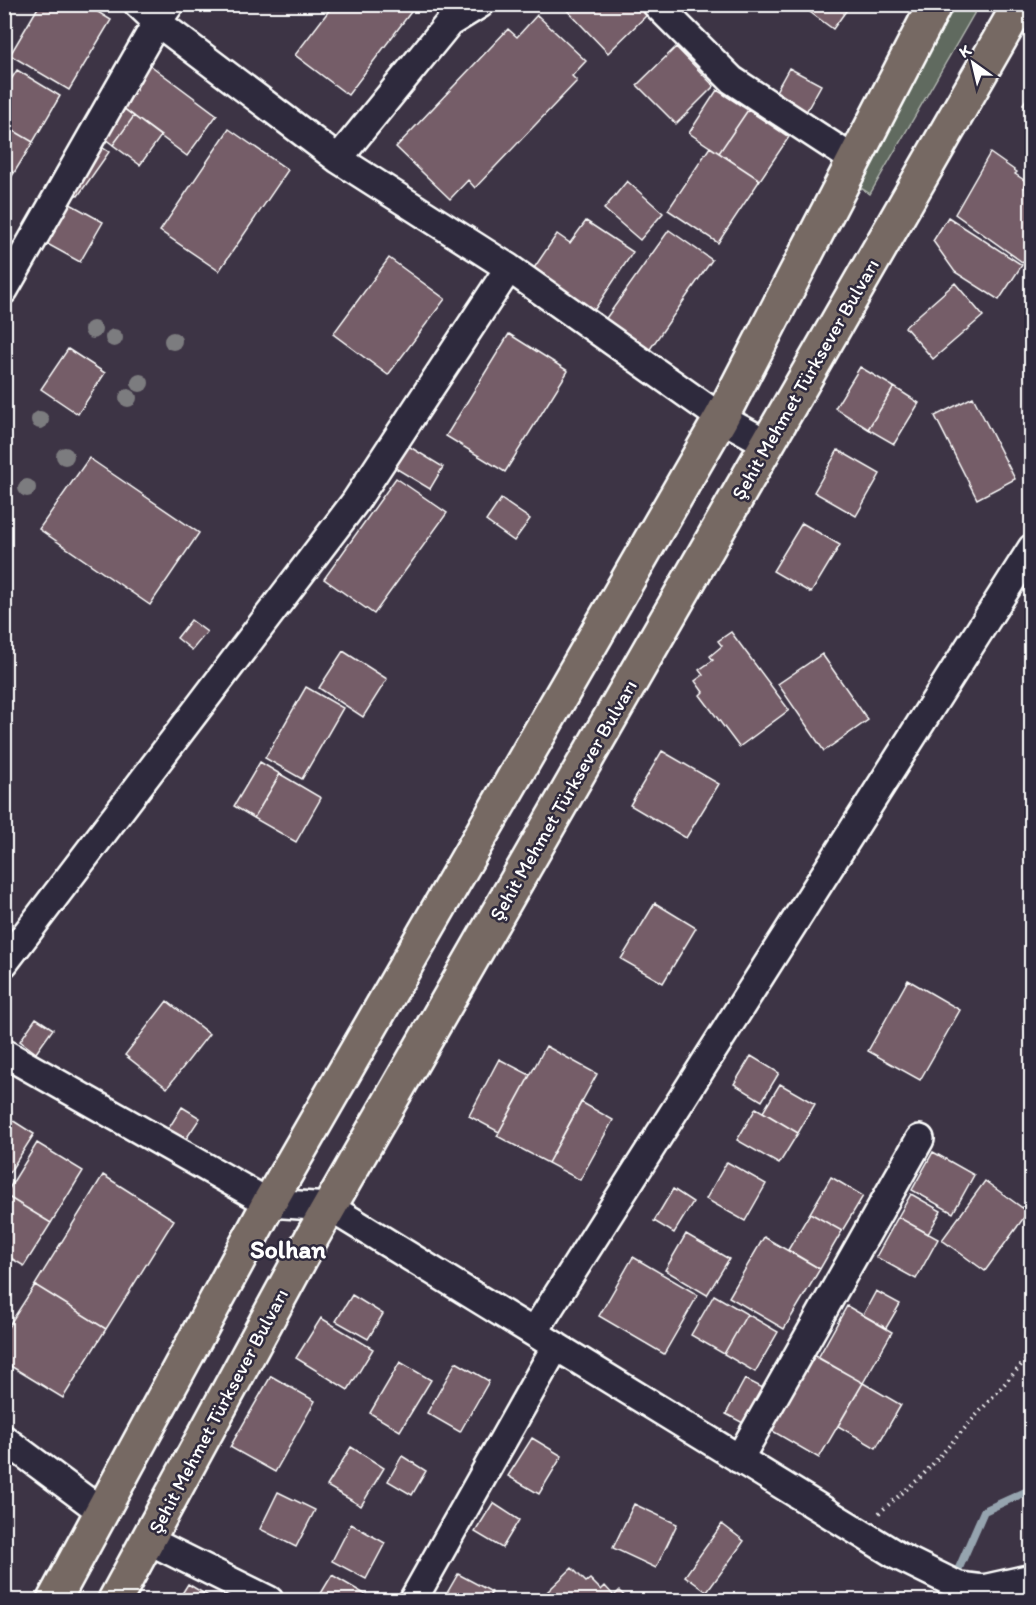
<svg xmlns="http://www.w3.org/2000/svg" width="1036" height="1605" font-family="Itim,sans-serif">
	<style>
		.green { fill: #606b5f; stroke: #b0b5af; stroke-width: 1.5 }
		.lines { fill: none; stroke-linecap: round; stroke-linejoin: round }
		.stream { stroke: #96a4af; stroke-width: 8 }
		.building { fill: #755d67; stroke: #fff; stroke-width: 1.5 }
		.minor-casing { stroke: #fff; stroke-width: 32 }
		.highway-casing { stroke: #fff; stroke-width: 38 }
		.path { stroke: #fff; stroke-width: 4; stroke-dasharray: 1.5 4.5; stroke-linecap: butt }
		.minor { stroke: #2f2a3d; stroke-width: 27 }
		.highway { stroke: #766964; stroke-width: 33 }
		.tree { fill: #7c7b7f }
		.labels { text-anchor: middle; stroke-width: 5; stroke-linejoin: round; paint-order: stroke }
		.street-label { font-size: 20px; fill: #fff; stroke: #2f2a3d }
		.district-label { font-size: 26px; font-weight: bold; fill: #fff; stroke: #2f2a3d }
	</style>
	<rect width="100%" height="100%" fill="#3d3445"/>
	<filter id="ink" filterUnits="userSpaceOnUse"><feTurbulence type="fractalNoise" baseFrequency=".0167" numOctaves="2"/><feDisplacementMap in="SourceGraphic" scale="12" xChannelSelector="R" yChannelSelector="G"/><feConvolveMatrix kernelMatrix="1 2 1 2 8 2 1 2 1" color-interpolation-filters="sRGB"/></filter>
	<g filter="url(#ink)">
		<!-- green -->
		<path class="green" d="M954,5h25l-109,189 -14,-9z"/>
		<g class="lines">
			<!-- stream -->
			<path class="stream" d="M945,1600l39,-89 48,-22"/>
		</g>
		<!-- building -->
		<path class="building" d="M40,4h45l26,16 -42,70 -59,-35z
			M334,4h83l-69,91 -53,-40z
			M561,4h80l8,9 -41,40z
			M799,4h52l-18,25z
			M537,15l49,46 -14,15 5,5 -102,107 -7,-8 -18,19 -54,-52 112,-118 9,8z
			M676,47l38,39 -38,38 -39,-39z
			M138,56l79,59 -30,41 -80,-60z
			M789,68l32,17 -15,27 -32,-17z
			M17,70l43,26 -27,46 -29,-17v-34z
			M717,90l31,20 -29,43 -30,-20z
			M1032,91v24l-9,-11z
			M107,96l27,20 -21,29 -27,-21z
			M748,110l41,27 -29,43 -41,-27z
			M134,116l27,20 -21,29 -27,-20z
			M4,125l29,17 -19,31 -10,-6z
			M229,129l59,41 -69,101 -59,-40z
			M82,134l27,18 -31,44 -26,-18z
			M710,147l50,33 -42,63 -50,-33z
			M990,153l27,19 -2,2 12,8 -3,5 8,5v77l-77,-55z
			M4,167l10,6 -10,15z
			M627,181l36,32 -23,27 -36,-31z
			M63,200l40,22 -23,40 -40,-22z
			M948,217l74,48 -23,35 -44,-28 -22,-31z
			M586,221l47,31 -42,63 -61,-41 27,-40 13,9z
			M669,230l43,30 -64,92 -44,-31z
			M389,258l56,41 -57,76 -55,-41z
			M955,283l28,33 -50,43 -28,-32z
			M509,334l59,37 -63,101 -59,-36z
			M68,349l37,24 -27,41 -37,-25z
			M860,367l34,20 -26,42 -33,-21z
			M894,387l25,16 -25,41 -26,-15z
			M973,397l42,82 -38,20 -42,-83z
			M405,444l38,23 -13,22 -38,-23z
			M838,450l42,24 -24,42 -42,-24z
			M89,458l110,75 -49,72 -111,-76z
			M396,478l51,35 -73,101 -50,-35z
			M501,499l29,20 -16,22 -28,-20z
			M802,523l38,22 -29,48 -38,-22z
			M191,620l16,12 -15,18 -15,-12z
			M731,632l58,78 -50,37 -39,-52 3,-3 -8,-11 8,-6 -4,-5 14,-10 -3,-4 12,-10 -4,-5z
			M343,651l44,28 -24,38 -44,-29z
			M822,654l46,66 -44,31 -46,-67z
			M306,687l37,21 -41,71 -37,-21z
			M662,751l57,33 -33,54 -56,-33z
			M260,762l20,12 -26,44 -20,-12z
			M280,774l41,24 -25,44 -42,-24z
			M655,903l41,25 -33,55 -42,-24z
			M908,980l52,30 -40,70 -52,-29z
			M167,1001l42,33 -42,54 -42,-33z
			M36,1018l17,11 -17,24 -16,-12z
			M546,1046l51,28 -49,89 -51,-27z
			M751,1056l28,17 -17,28 -28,-17z
			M499,1059l31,16 -31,57 -30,-16z
			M780,1084l35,20 -17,29 -35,-21z
			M581,1102l32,18 -33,60 -32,-17z
			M182,1107l18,11 -16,24 -17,-11z
			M756,1108l42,25 -19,31 -42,-24z
			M4,1115l30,19 -30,47z
			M37,1143l46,28 -32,52 -46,-28z
			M933,1152l41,23 -21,38 -41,-23z
			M727,1162l39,22 -21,37 -39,-22z
			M103,1175l71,45 -68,109 -71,-44z
			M831,1177l32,19 -21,35 -32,-18z
			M985,1181l43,31 -43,59 -43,-31z
			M673,1189l20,13 -19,31 -20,-12z
			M911,1194l30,17 -13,23 -30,-17z
			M5,1195l46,28 -27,43 -20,-12z
			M810,1213l32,18 -22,38 -32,-19z
			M898,1217l40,22 -22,40 -40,-22z
			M686,1234l43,25 -22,36 -42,-25z
			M764,1237l56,32 -36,60 -55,-32z
			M633,1257l65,38 -34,59 -65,-38z
			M35,1285l71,44 -43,69 -59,-36v-29z
			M876,1291l24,13 -14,24 -23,-13z
			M352,1295l31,19 -15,25 -32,-18z
			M714,1295l33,19 -23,40 -33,-19z
			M847,1306l45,26 -29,51 -45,-25z
			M747,1314l31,18 -23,40 -31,-18z
			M321,1318l52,31 -25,41 -52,-32z
			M812,1354l51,29 -44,75 -50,-29z
			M400,1362l31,18 -31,51 -30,-18z
			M456,1362l33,19 -29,51 -33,-19z
			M271,1376l44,25 -40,71 -45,-25z
			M745,1379l18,9 -20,35 -17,-9z
			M863,1383l38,22 -25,43 -38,-22z
			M532,1438l30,18 -23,38 -31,-18z
			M351,1447l33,21 -23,38 -34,-20z
			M402,1456l24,15 -14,24 -24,-14z
			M278,1492l37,18 -19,37 -36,-18z
			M493,1503l26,17 -17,28 -27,-16z
			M634,1504l43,20 -21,44 -43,-20z
			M351,1524l34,19 -19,36 -34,-18z
			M722,1524l22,17 -37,51 -22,-16z
			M572,1568l14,14 4,-3 11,11 4,-4 9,10 5,-5 10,9h-80l3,-3 -5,-5z
			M458,1574l34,18 -5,8h-44z
			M332,1575l36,21 -3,4h-48z
			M188,1584l27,16h-37z"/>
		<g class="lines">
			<defs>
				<path id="minor" d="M138,4l19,18 181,137 171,109 212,150 47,26
					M656,4l76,76 122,80
					M338,159l111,-136 31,-19
					M4,290l153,-268 13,-18
					M4,963l351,-461 154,-234
					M4,1053l265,150 60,4 569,349 61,30 24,3 49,-11
					M534,1332l498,-784
					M4,1439l98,73
					M739,1459l181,-320
					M148,1540l121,60
					M413,1600l143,-254"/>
				<path id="highway" d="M54,1600l215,-397 452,-785 214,-414
					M115,1600l196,-361 709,-1235"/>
			</defs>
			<!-- minor casing -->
			<use href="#minor" class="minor-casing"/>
			<!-- highway casing -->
			<use href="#highway" class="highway-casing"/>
			<!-- path -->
			<path class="path" d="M879,1513l43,-37 110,-123"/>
			<!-- minor -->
			<use href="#minor" class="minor"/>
			<!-- highway -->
			<use href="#highway" class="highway"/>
		</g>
		<!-- trees -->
		<g class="tree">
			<circle cx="93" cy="330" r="9"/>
			<circle cx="114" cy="338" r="9"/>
			<circle cx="173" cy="341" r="9"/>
			<circle cx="140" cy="383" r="9"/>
			<circle cx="128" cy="398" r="9"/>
			<circle cx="40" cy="420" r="9"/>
			<circle cx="65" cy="456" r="9"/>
			<circle cx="27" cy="488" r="9"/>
		</g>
	</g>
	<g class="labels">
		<!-- street labels -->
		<g class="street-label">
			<text transform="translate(805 379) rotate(-60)" y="7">Şehit Mehmet Türksever Bulvarı</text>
			<text transform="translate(563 800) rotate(-60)" y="7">Şehit Mehmet Türksever Bulvarı</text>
			<text transform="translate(218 1411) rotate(-62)" y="7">Şehit Mehmet Türksever Bulvarı</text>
		</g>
		<!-- district labels -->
		<g class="district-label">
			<text x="288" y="1258">Solhan</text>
		</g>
	</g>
	<!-- margin -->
	<rect width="1036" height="1605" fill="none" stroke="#2f2a3d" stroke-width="24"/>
	<rect x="12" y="12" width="1012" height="1581" fill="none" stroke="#fff" stroke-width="2" filter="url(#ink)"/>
	<!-- north arrow -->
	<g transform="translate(973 63) rotate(326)" stroke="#2f2a3d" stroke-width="4.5" paint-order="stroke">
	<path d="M0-4.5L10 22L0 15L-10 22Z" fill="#ffffff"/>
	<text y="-9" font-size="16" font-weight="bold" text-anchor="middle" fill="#ffffff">K</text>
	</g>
</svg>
